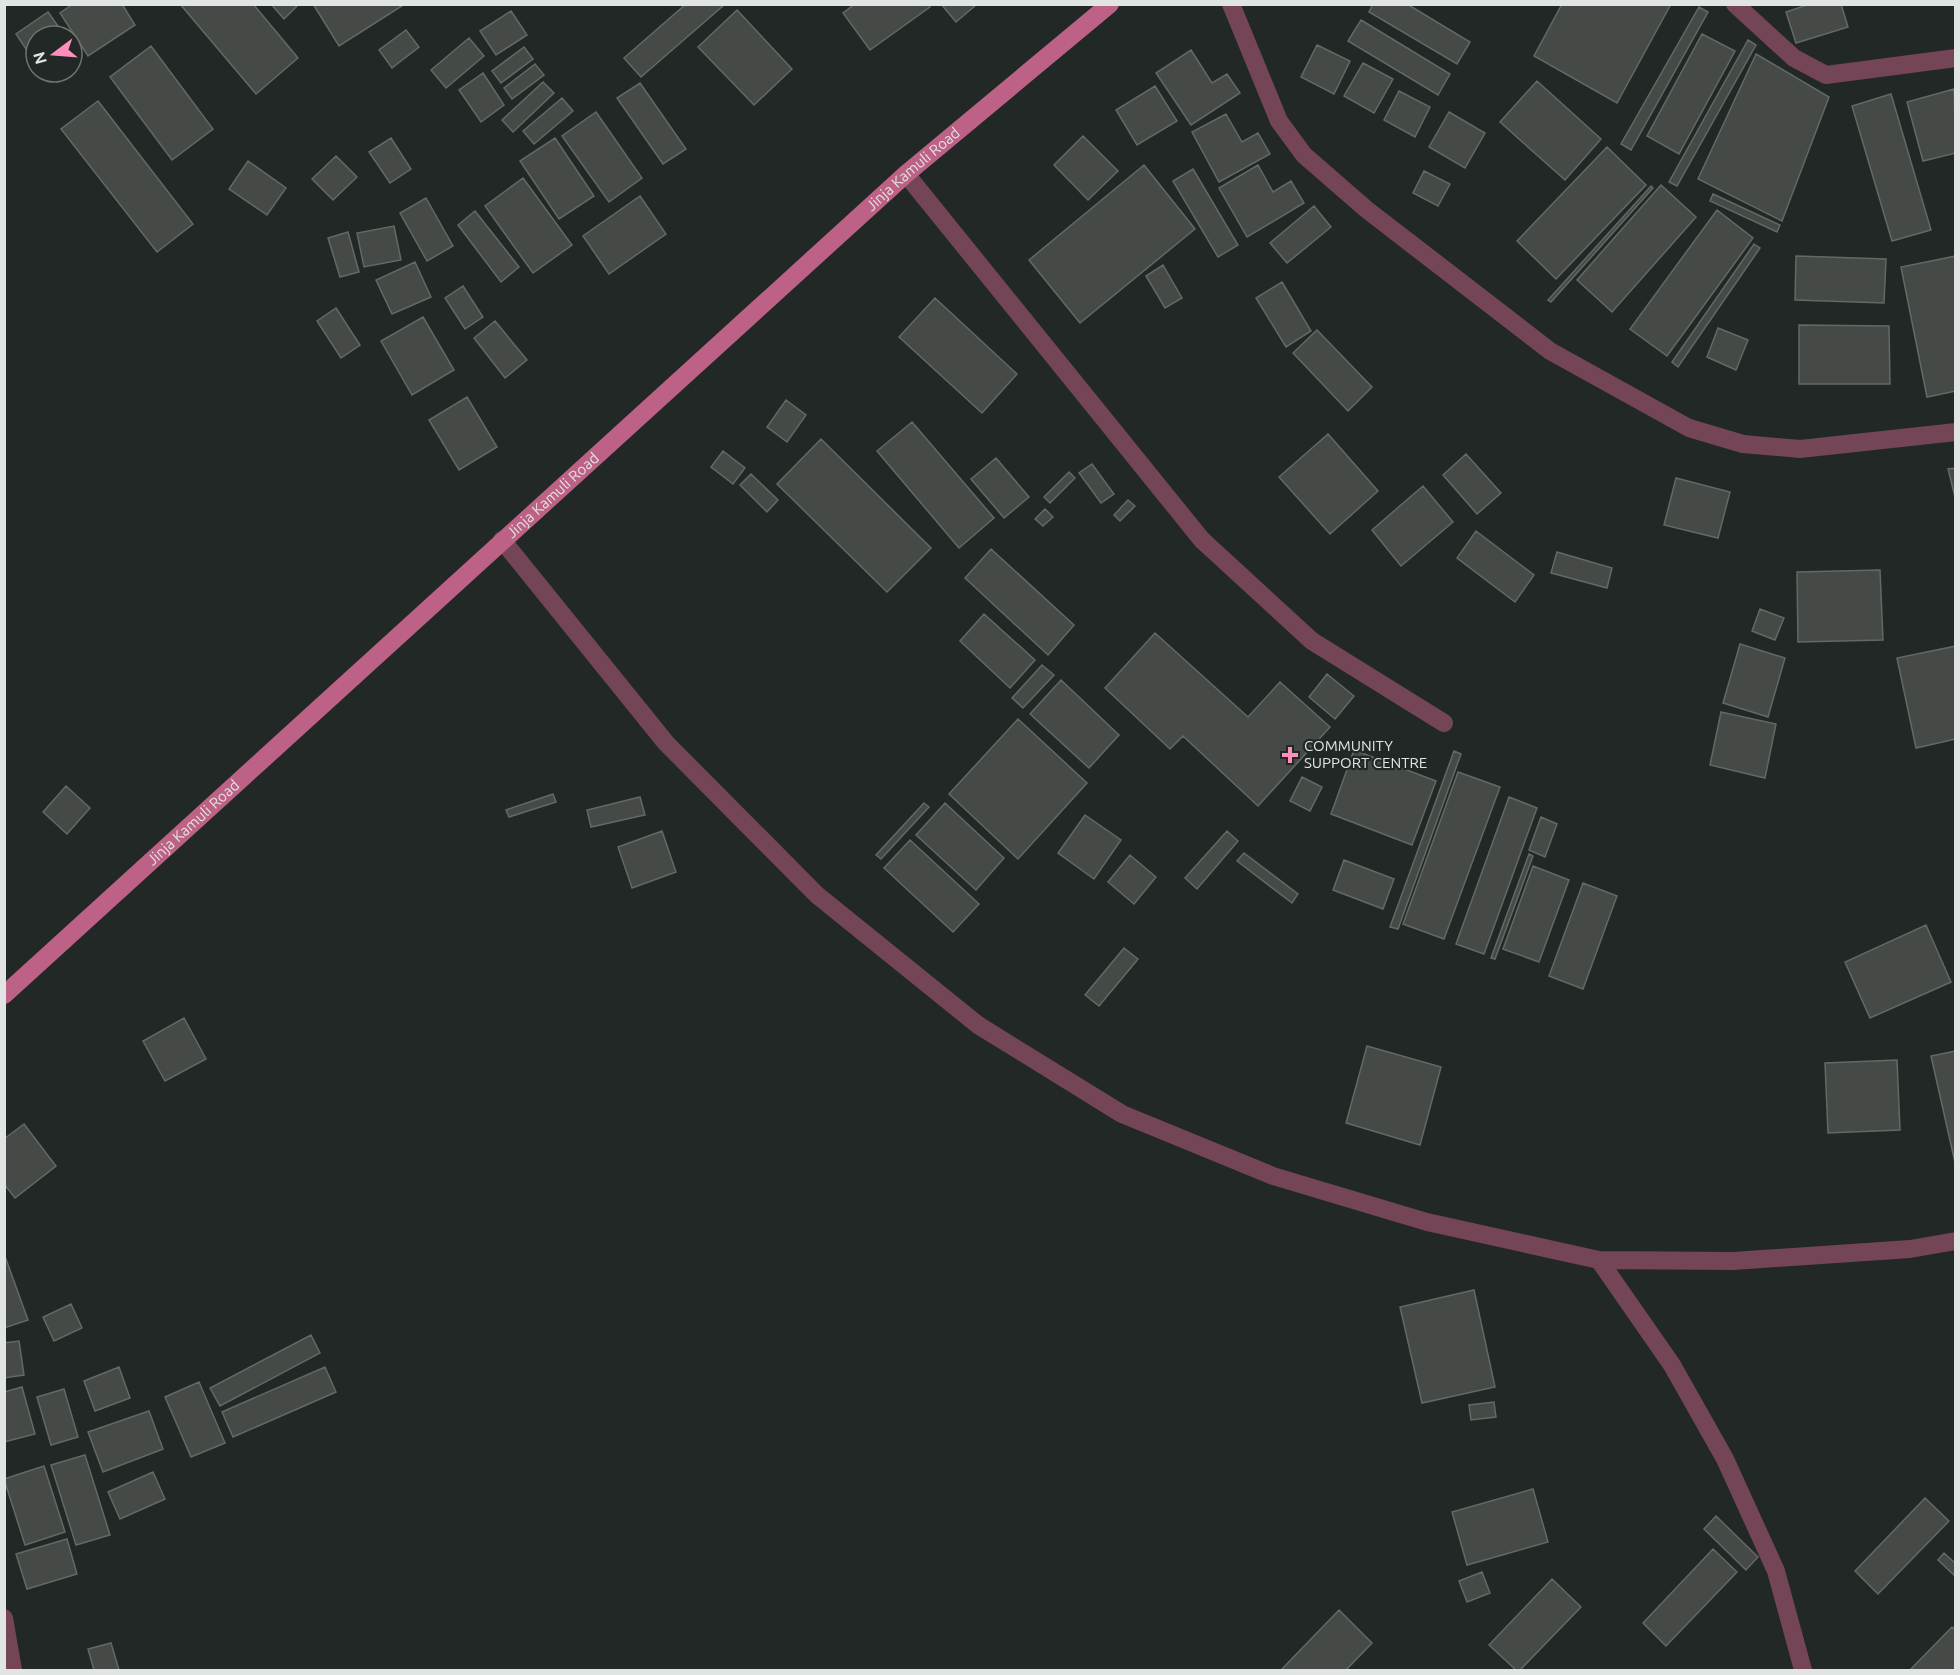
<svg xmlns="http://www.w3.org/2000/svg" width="1960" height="1675" font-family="Ubuntu,sans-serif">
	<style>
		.building { fill: #454a47; stroke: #636965; stroke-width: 1.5 }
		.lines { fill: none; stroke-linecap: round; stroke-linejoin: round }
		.minor { stroke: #734557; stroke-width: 18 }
		.major { stroke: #bd6187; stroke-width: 18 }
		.poi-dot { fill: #fe8ebc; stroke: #222825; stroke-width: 2 }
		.labels { text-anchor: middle; stroke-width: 4.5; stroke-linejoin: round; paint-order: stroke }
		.street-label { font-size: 15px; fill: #e0e4e2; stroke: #222825 }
		.poi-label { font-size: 15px; fill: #e0e4e2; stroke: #222825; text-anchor: start }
	</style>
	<rect width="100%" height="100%" fill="#222825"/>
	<!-- building -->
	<path class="building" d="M73,4h49l13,21 -47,31 -28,-43z
		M180,4h73l45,54 -42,36z
		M271,4h25l1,2 -13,13z
		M313,4h92l-66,42z
		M686,4l38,1 -83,72 -17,-19z
		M855,4h74l1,3 -60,43 -27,-37z
		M941,4h35v1l-20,17z
		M1373,4h34l63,38 -13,22 -88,-52z
		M1562,4h109l-54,99 -83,-47z
		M1810,4h31l7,23 -52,16 -10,-31z
		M1699,7l9,5 -77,138 -10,-6z
		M737,10l55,59 -38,36 -56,-58z
		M511,11l16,24 -31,20 -16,-24z
		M48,12l17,24h-29v28l-20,-30z
		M1361,20l89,54 -12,21 -90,-54z
		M406,30l13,17 -27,21 -13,-18z
		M1702,34l33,17 -56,103 -32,-18z
		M469,38l15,18 -38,32 -15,-18z
		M1748,40l8,5 -79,141 -8,-4z
		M1317,45l33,16 -16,33 -33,-17z
		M72,46l7,10 -7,5z
		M151,46l62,83 -41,31 -62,-83z
		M524,47l9,12 -32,24 -9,-12z
		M1191,50l21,33 15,-9 13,19 -49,32 -35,-52z
		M1756,54l73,43 -47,124 -84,-42z
		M1363,63l30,16 -19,34 -30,-17z
		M535,64l9,11 -32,24 -8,-11z
		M483,73l21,32 -23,17 -22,-32z
		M1537,81l64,58 -36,41 -65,-58z
		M543,82l11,11 -41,39 -11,-12z
		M640,83l46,66 -23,15 -46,-66z
		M1155,86l22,35 -40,24 -21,-35z
		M1954,89l2,64 -33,8 -16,-59z
		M1399,91l31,16 -15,30 -31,-17z
		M1891,94l40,136 -39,11 -40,-135z
		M562,98l11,13 -39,33 -11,-13z
		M98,101l95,123 -36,28 -96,-123z
		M596,112l46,66 -33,24 -47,-66z
		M1449,112l36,21 -20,35 -36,-21z
		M1226,114l16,28 16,-9 12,21 -51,28 -27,-50z
		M1083,136l35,35 -30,29 -34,-35z
		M391,138l20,31 -21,14 -21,-31z
		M555,138l39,58 -35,23 -39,-58z
		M1607,147l39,38 -90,94 -39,-38z
		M336,156l21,21 -24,23 -21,-21z
		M248,161l38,27 -19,27 -38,-26z
		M1144,165l51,64 -115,94 -51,-63z
		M1258,165l15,27 18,-11 13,22 -57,34 -28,-49z
		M1193,169l45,76 -20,12 -45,-76z
		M1424,171l26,13 -12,22 -25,-13z
		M523,178l49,67 -39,28 -48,-67z
		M1661,185l35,32 -84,95 -35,-32z
		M1651,186l2,2 -102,114 -3,-2z
		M1713,194l67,31 -3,7 -67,-31z
		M640,196l26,38 -57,40 -26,-38z
		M426,198l27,48 -26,15 -27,-48z
		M1314,206l17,21 -44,36 -17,-20z
		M1717,210l36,28 -86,118 -37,-27z
		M475,211l44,56 -18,15 -43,-57z
		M394,226l7,34 -37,7 -7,-34z
		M348,232l11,40 -19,5 -12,-39z
		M1754,244l6,4 -82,119 -6,-5z
		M1796,256l90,3 -2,44 -89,-3z
		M1956,256v135l-29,6 -26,-130z
		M415,262l16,35 -39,17 -16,-34z
		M1163,265l19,33 -17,10 -19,-32z
		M1282,282l29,49 -25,16 -30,-49z
		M463,286l20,31 -18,12 -20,-31z
		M935,298l82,76 -35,39 -83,-76z
		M336,308l24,37 -19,13 -24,-37z
		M423,317l31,53 -42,25 -31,-54z
		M495,321l32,39 -22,18 -31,-40z
		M1799,325l90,1 1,58h-91z
		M1718,328l30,12 -12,30 -29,-13z
		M1317,330l55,57 -24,24 -55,-58z
		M467,397l30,50 -38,23 -30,-50z
		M786,400l20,15 -19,27 -20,-15z
		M912,422l82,96 -35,30 -82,-97z
		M1328,434l50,57 -48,43 -51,-57z
		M821,439l110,109 -44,44 -110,-108z
		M723,451l22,17 -12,16 -22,-17z
		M1466,454l35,39 -24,21 -34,-39z
		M996,458l33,39 -25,21 -33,-39z
		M1092,464l22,30 -13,9 -22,-30z
		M1956,468v33l-8,-32z
		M1069,472l6,6 -25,25 -6,-6z
		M751,474l27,26 -11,12 -27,-27z
		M1676,478l54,14 -12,46 -54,-13z
		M1423,486l30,36 -52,44 -29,-36z
		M1128,500l7,6 -15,15 -6,-6z
		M1045,509l8,8 -10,9 -8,-7z
		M1476,531l58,44 -19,27 -58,-44z
		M991,549l83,76 -26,30 -83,-77z
		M1557,552l55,16 -5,20 -56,-15z
		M1880,570l3,70 -85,2 -1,-70z
		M1760,609l24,9 -9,22 -23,-9z
		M984,614l51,46 -25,28 -50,-47z
		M1155,633l93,84 32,-35 50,45 -72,79 -75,-70 -13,13 -65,-61z
		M1740,644l45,14 -17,59 -45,-14z
		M1956,646v93l-40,9 -19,-90z
		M1042,665l12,10 -31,33 -11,-10z
		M1327,674l27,22 -19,23 -26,-22z
		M1061,680l58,55 -30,33 -59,-54z
		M1721,712l55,12 -11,54 -55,-13z
		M1018,719l69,64 -69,76 -69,-65z
		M1354,750l82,31 -24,64 -81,-31z
		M1454,751l7,3 -63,175 -8,-2z
		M1458,772l42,15 -56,152 -41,-15z
		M1302,777l20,10 -12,24 -20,-10z
		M66,786l24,22 -23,26 -24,-22z
		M553,794l3,8 -47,15 -3,-7z
		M640,797l5,18 -54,12 -4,-17z
		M1509,797l28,11 -53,146 -28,-10z
		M924,803l5,4 -48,52 -5,-4z
		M945,803l59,55 -28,32 -60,-55z
		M1085,815l36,25 -27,39 -36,-26z
		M1541,817l16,7 -12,33 -16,-7z
		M662,831l14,41 -44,16 -14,-41z
		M1227,831l11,10 -41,48 -12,-11z
		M910,840l69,64 -26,28 -69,-64z
		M1244,853l54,41 -6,9 -55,-42z
		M1529,854l4,2 -38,103 -4,-1z
		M1130,855l26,22 -22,27 -26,-22z
		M1344,860l50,19 -11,30 -50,-19z
		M1533,866l36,14 -30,82 -36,-13z
		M1583,883l34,13 -34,93 -34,-13z
		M1926,925l25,57 -81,36 -25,-56z
		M1124,948l14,11 -39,47 -14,-11z
		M184,1018l22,41 -41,22 -22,-40z
		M1367,1046l74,21 -21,78 -74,-22z
		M1956,1051v116l-25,-111z
		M1897,1060l3,70 -72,3 -3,-70z
		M24,1124l32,42 -41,32 -11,-14v-45z
		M6,1259l22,61 -24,8v-68z
		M1474,1290l21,97 -73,16 -22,-96z
		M71,1304l11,24 -28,13 -11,-24z
		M311,1335l9,18 -100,53 -10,-18z
		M19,1341l5,34 -20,3v-35z
		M119,1367l11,31 -35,13 -11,-30z
		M325,1367l11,25 -103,45 -11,-25z
		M199,1382l26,61 -34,14 -26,-60z
		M22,1387l13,47 -31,8v-50z
		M64,1389l14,48 -27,8 -14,-48z
		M1494,1402l2,15 -25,3 -2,-15z
		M149,1411l14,38 -60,23 -15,-40z
		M85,1455l25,80 -34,10 -25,-80z
		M44,1466l21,66 -40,13 -21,-66z
		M153,1472l12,27 -45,20 -12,-27z
		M1533,1489l15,53 -81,23 -15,-53z
		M1925,1498l24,23 -71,73 -23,-23z
		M1716,1516l42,41 -12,13 -42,-41z
		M67,1539l10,35 -50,15 -11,-35z
		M1713,1549l24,23 -71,74 -23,-23z
		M1944,1553l12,11v13l-18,-17z
		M1482,1572l8,21 -23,9 -8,-21z
		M1552,1579l29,28 -61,63h-4l-27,-25z
		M1339,1610l33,33 -26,27h-65z
		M1952,1627l4,4v39h-46z
		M111,1643l8,27h-25l-6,-21z"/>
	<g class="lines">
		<!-- minor -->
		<path class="minor" d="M1231,4l48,117 25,34 62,54 184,142 139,77 54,16 57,5 156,-17
			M1735,4l59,54 32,17 130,-17
			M906,174l296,366 110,101 132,82
			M502,540l164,203 151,152 161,130 144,89 151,62 154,46 172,38 134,1 177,-12 46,-8
			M1599,1260l73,105 53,94 51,112 27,99
			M4,1618l9,52"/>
		<!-- major -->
		<path class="major" id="s1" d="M4,995l902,-821 204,-170"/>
	</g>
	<!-- markers -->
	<path class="poi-dot" d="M1287 746h6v6h6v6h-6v6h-6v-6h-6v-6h6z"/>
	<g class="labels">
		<!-- street labels -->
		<g class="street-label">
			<text dy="5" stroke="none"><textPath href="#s1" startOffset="1228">Jinja Kamuli Road</textPath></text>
			<text dy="5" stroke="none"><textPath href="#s1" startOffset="742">Jinja Kamuli Road</textPath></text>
			<text dy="5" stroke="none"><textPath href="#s1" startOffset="256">Jinja Kamuli Road</textPath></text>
		</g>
		<!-- poi labels -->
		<g class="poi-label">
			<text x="1304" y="751">COMMUNITY<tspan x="1304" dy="17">SUPPORT CENTRE</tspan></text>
		</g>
	</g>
	<!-- border -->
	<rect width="1960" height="1675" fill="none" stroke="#e0e4e2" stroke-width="12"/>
	<!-- north arrow -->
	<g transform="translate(54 54) rotate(254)"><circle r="28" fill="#222825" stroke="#6e7371" stroke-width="1.5"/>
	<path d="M0-4.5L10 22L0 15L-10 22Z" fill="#fe8ebc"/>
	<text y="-9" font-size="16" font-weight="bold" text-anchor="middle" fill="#e0e4e2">N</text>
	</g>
</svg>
